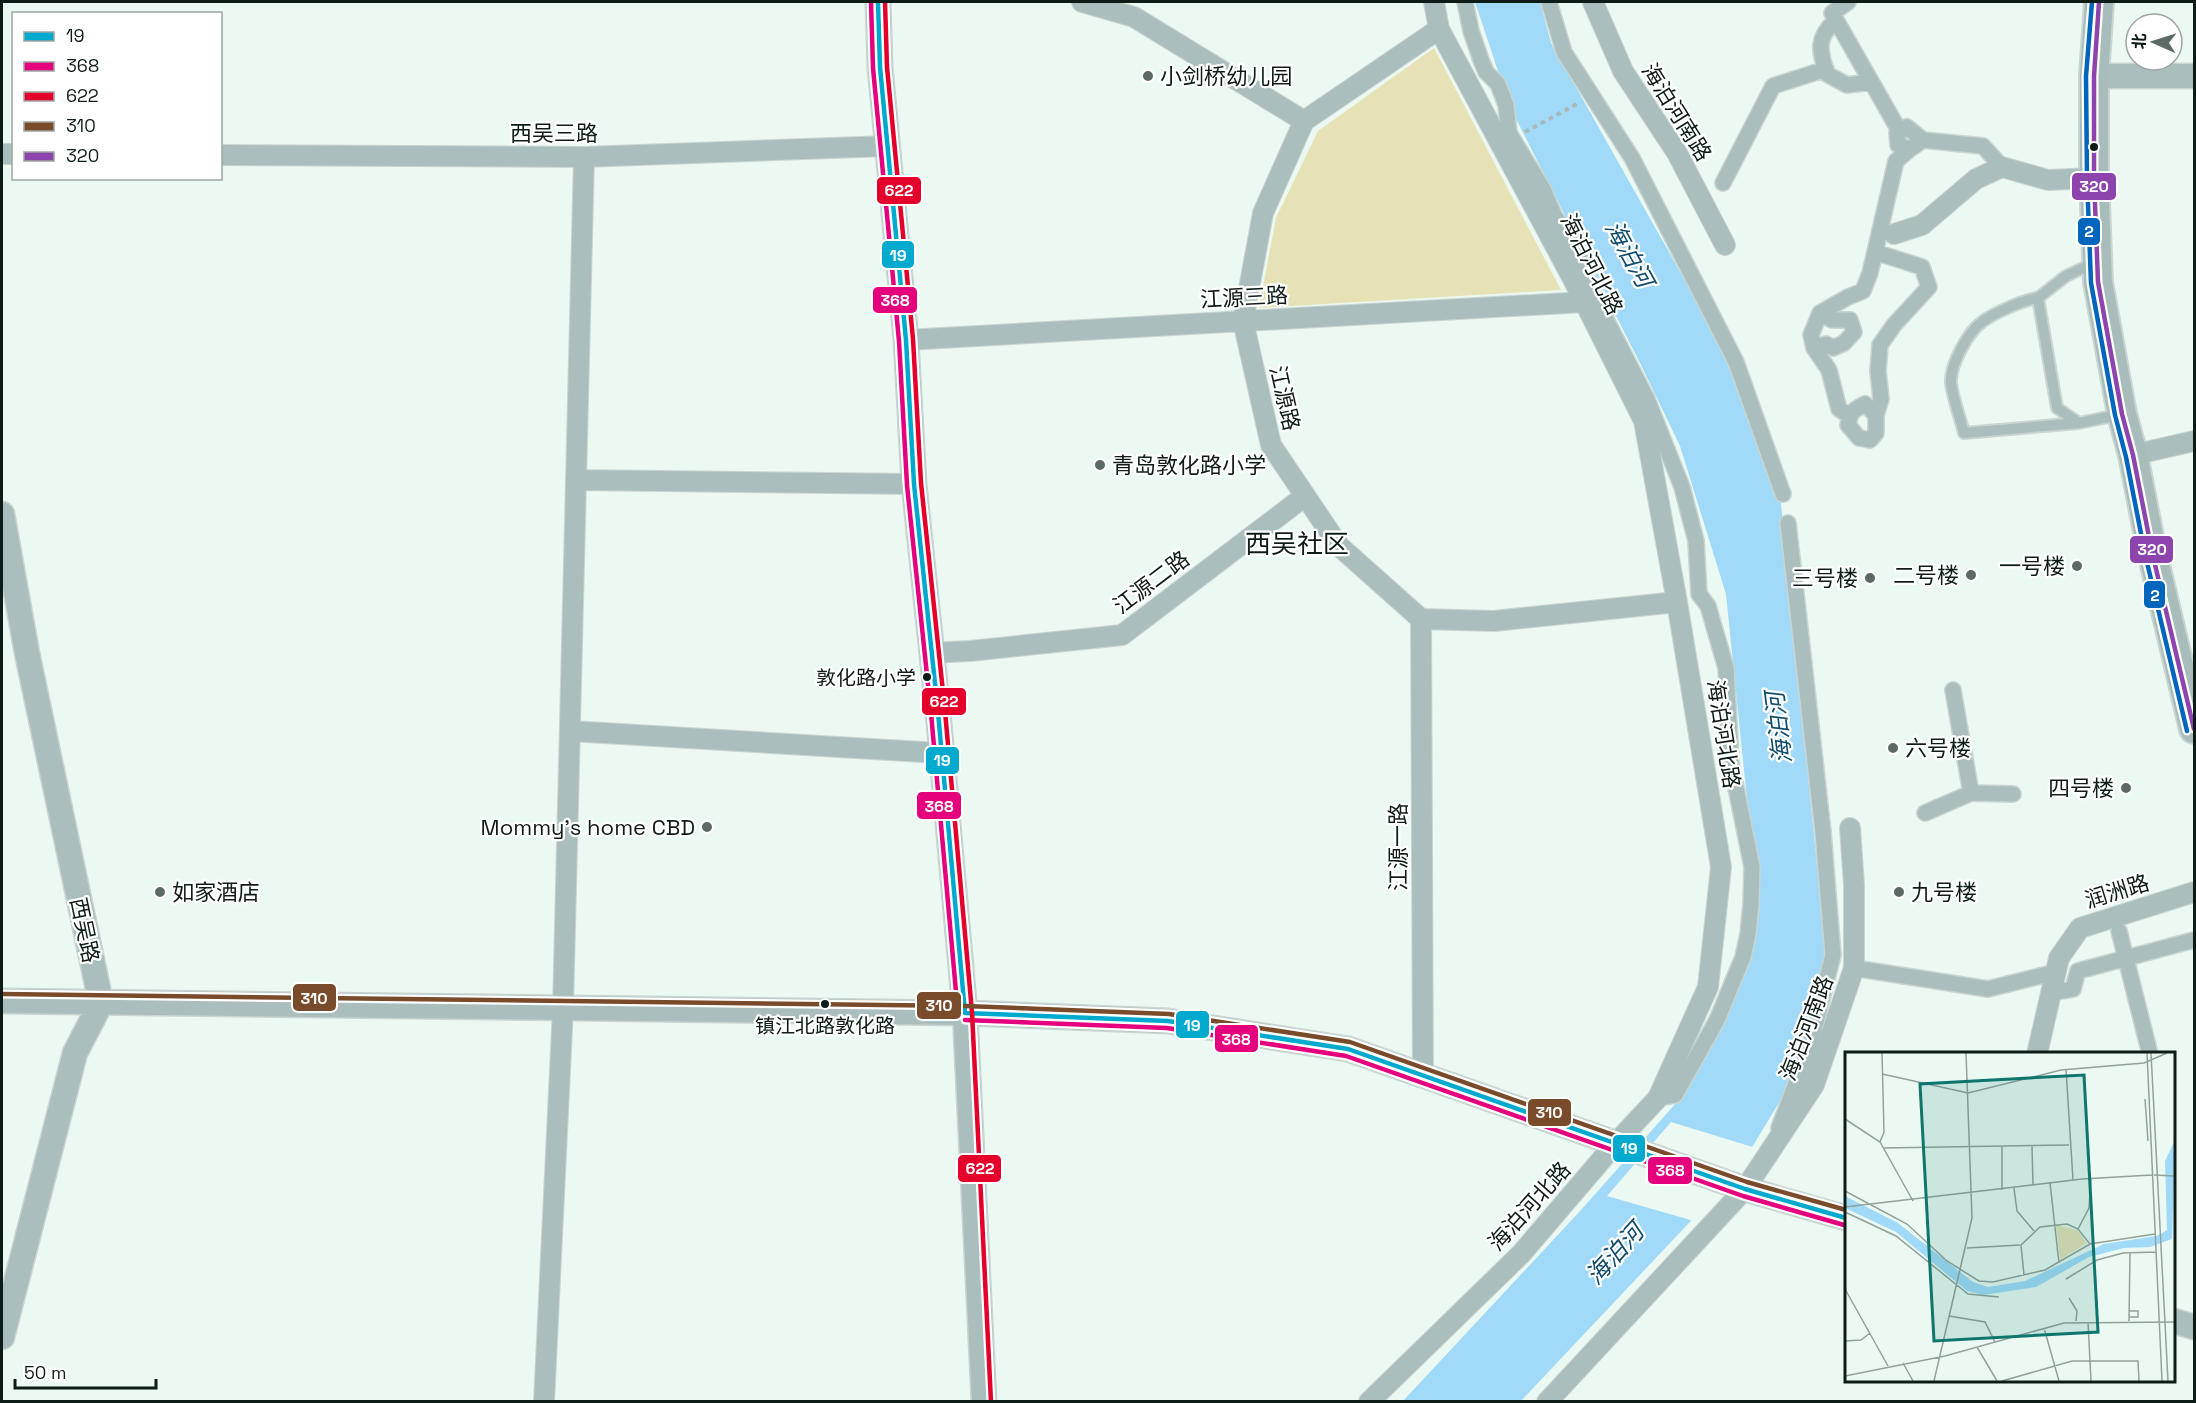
<svg xmlns="http://www.w3.org/2000/svg" width="2196" height="1403" font-family="'Space Grotesk','Noto Sans SC',sans-serif">
	<style>
		.green { fill: #e6e2b5 }
		.water { fill: #a1daf9 }
		.pier { fill: #ecf9f3 }
		.lines { fill: none; stroke-linecap: round; stroke-linejoin: round }
		.service-casing { stroke: #c9d5d0; stroke-width: 14 }
		.pedestrian-casing { stroke: #c9d5d0; stroke-width: 18 }
		.minor-casing { stroke: #c9d5d0; stroke-width: 22 }
		.tertiary-casing { stroke: #c9d5d0; stroke-width: 27 }
		.secondary-casing { stroke: #c9d5d0; stroke-width: 32 }
		.path { stroke: #a9b8b7; stroke-width: 4; stroke-dasharray: 4.5 4.5; stroke-linecap: butt }
		.service { stroke: #aabebd; stroke-width: 10 }
		.pedestrian { stroke: #aabebd; stroke-width: 15 }
		.minor { stroke: #aabebd; stroke-width: 20 }
		.tertiary { stroke: #aabebd; stroke-width: 24 }
		.secondary { stroke: #a8bdbb; stroke-width: 28 }
		.bus-1-casing { stroke: #fff; stroke-width: 9 }
		.bus-2-casing { stroke: #fff; stroke-width: 9 }
		.bus-3-casing { stroke: #fff; stroke-width: 9 }
		.bus-4-casing { stroke: #fff; stroke-width: 9 }
		.bus-5-casing { stroke: #fff; stroke-width: 9 }
		.bus-6-casing { stroke: #fff; stroke-width: 9 }
		.bus-1 { stroke: #00a9ce; stroke-width: 4.5 }
		.bus-2 { stroke: #e5007d; stroke-width: 4.5 }
		.bus-3 { stroke: #e4002b; stroke-width: 4.5 }
		.bus-4 { stroke: #7a4b2a; stroke-width: 4.5 }
		.bus-5 { stroke: #8e44ad; stroke-width: 4.5 }
		.bus-6 { stroke: #0065bd; stroke-width: 4.5 }
		.poi-dot { fill: #5c6964; stroke: #fff; stroke-width: 2 }
		.bus-dot { fill: #0e1c17; stroke: #fff; stroke-width: 2 }
		.labels { text-anchor: middle; stroke-width: 4.5; stroke-linejoin: round; paint-order: stroke }
		.bus-label { font-size: 20px; fill: #0e1c17; stroke: #fff; text-anchor: end }
		.poi-label { font-size: 22px; fill: #0e1c17; stroke: #fff; text-anchor: start }
		.street-label { font-size: 22px; fill: #0e1c17; stroke: #fff }
		.water-label { font-size: 24px; font-style: italic; fill: #114d6b; stroke: #fff }
		.quarter-label { font-size: 26px; fill: #0e1c17; stroke: #fff }
		.inset-road { fill: none; stroke: #93a19b; stroke-width: 1.5 }
		.view { fill: #0f766e; fill-opacity: 0.15; stroke: #0f766e; stroke-width: 3 }
		.inset-edge { fill: none; stroke: #0e1c17; stroke-width: 3 }
		.line-badge { stroke: #fff; stroke-width: 2 }
		.badge-label { font-size: 16px; text-anchor: middle; font-weight: bold; fill: #fff }
	</style>
	<rect width="100%" height="100%" fill="#ecf9f3"/>
	<!-- green -->
	<path class="green" d="M1434,48l127,242 -302,18 17,-90 42,-87z"/>
	<!-- water -->
	<path class="water" d="M1475,2h65l11,41 180,319 50,142 45,452 -17,82 -26,58 -46,76 -216,229 -119,1 179,-192 103,-116 55,-119 12,-18 5,-41 1,-66 -8,-31 -23,-225 -46,-148 -39,-81 -131,-258z"/>
	<!-- pier -->
	<path class="pier" d="M1671,1122l85,26 -16,26 -46,47 -87,-25z"/>
	<g class="lines">
		<defs>
			<path id="service" d="M2096,262l-30,14 -28,22 19,110 22,15 43,-9
				M2038,298c-13,1 -46,16 -56,24 -14,10 -32,43 -31,61 2,16 9,34 13,50l115,-10"/>
			<path id="pedestrian" d="M1465,2l6,29 10,29 5,12 12,12 8,21 3,28 34,56 11,26 28,44 5,11v13l60,116 35,88 14,54 3,53 9,12 18,62 5,95 21,104 -1,37 -3,30 -5,23 -26,63 -42,75 -17,3
				M1549,2l15,50 68,106 104,204 47,132
				M1848,2l-16,11 68,119
				M1836,20c-20,18 -17,30 -9,54l20,11 24,-3
				M1923,140l-16,-13 -10,6 1,12 12,4 13,-9 60,6 19,21
				M1723,183l50,-97 53,-17
				M1814,348l12,-4 7,4 11,-5 10,-11 -4,-12h-18l-12,-7
				M1849,415l-10,-6 -10,-39 -15,-22 -3,-13 9,-22 28,-16 15,-6 7,-18 5,-21
				M1876,415l-11,-11c-12,6 -15,8 -17,21l11,13 11,2 6,-7v-18l5,-16 -3,-28 2,-26 14,-20 35,-38 -7,-20 -47,-15 21,-91 14,-12
				M1953,690l18,103 42,1
				M1925,813l46,-20
				M2119,931l31,123
				M1854,968l134,21 68,-17
				M2051,993l22,-4 5,-18 116,-31
				M1779,1128l31,-82 23,-91 -10,-123 -35,-309"/>
			<path id="minor" d="M1082,2l52,15 170,104
				M1593,2l30,69 54,82 48,92
				M1439,29l-135,92 -41,92 -20,108 28,124 68,101 82,73 73,2 183,-19
				M2,154h12
				M220,155l364,2 304,-11
				M1894,234l28,-9 54,-46 26,-12 46,13 46,-2
				M906,340l679,-38
				M2133,455l61,-14
				M576,480l338,4
				M1421,619l2,457
				M930,653l40,-2 152,-16 183,-139
				M570,731l370,22
				M2037,1054l22,-96 21,-30 114,-36
				M544,1402l19,-394 21,-851
				M1369,1402l152,-148 94,-110 43,-46 50,-111 13,-120 -44,-265 -33,-181 -71,-142 -134,-250 -5,-27
				M1547,1402l198,-213 69,-104 40,-117v-83l-4,-57"/>
			<path id="tertiary" d="M878,2l2,65 26,273 8,144 24,228 27,301 19,389
				M2094,76h100
				M2,514l25,139 74,350 -26,50 -73,284
				M2,1001l963,12 203,8 180,28 397,140 101,29
				M2174,1321l20,6"/>
			<path id="secondary" d="M2099,2l-5,74v102l4,104 24,132 11,41 19,97 42,177"/>
		</defs>
		<!-- service casing -->
		<use href="#service" class="service-casing"/>
		<!-- pedestrian casing -->
		<use href="#pedestrian" class="pedestrian-casing"/>
		<!-- minor casing -->
		<use href="#minor" class="minor-casing"/>
		<!-- tertiary casing -->
		<use href="#tertiary" class="tertiary-casing"/>
		<!-- secondary casing -->
		<use href="#secondary" class="secondary-casing"/>
		<!-- path -->
		<path class="path" d="M1525,132l54,-29"/>
		<!-- service -->
		<use href="#service" class="service"/>
		<!-- pedestrian -->
		<use href="#pedestrian" class="pedestrian"/>
		<!-- minor -->
		<use href="#minor" class="minor"/>
		<!-- tertiary -->
		<use href="#tertiary" class="tertiary"/>
		<!-- secondary -->
		<use href="#secondary" class="secondary"/>
		<defs>
			<path id="bus-1" d="M878,2l2,65 26,273 8,144 24,228 27,301
				M965,1013l203,8 180,28 397,140 101,29"/>
			<path id="bus-2" d="M871,2l2,66 26,273 8,144 24,228 27,301
				M965,1020l202,8 179,28 397,140 101,29"/>
			<path id="bus-3" d="M885,2l2,65 26,272 8,144 24,228 27,301 19,390"/>
			<path id="bus-4" d="M2,994l963,12 204,8 181,28 397,140 99,28"/>
			<path id="bus-5" d="M2099,2l-5,74v102l4,104 24,132 11,41 19,97 42,177"/>
			<path id="bus-6" d="M2092,2l-6,74 1,102 4,105 24,132 11,42 19,97 42,177"/>
		</defs>
		<!-- bus-1 casing -->
		<use href="#bus-1" class="bus-1-casing"/>
		<!-- bus-2 casing -->
		<use href="#bus-2" class="bus-2-casing"/>
		<!-- bus-3 casing -->
		<use href="#bus-3" class="bus-3-casing"/>
		<!-- bus-4 casing -->
		<use href="#bus-4" class="bus-4-casing"/>
		<!-- bus-5 casing -->
		<use href="#bus-5" class="bus-5-casing"/>
		<!-- bus-6 casing -->
		<use href="#bus-6" class="bus-6-casing"/>
		<!-- bus-1 -->
		<use href="#bus-1" class="bus-1"/>
		<!-- bus-2 -->
		<use href="#bus-2" class="bus-2"/>
		<!-- bus-3 -->
		<use href="#bus-3" class="bus-3"/>
		<!-- bus-4 -->
		<use href="#bus-4" class="bus-4"/>
		<!-- bus-5 -->
		<use href="#bus-5" class="bus-5"/>
		<!-- bus-6 -->
		<use href="#bus-6" class="bus-6"/>
	</g>
	<!-- markers -->
	<g class="poi-dot">
		<circle cx="1148" cy="76" r="6"/>
		<circle cx="1100" cy="465" r="6"/>
		<circle cx="2077" cy="566" r="6"/>
		<circle cx="1971" cy="575" r="6"/>
		<circle cx="1870" cy="578" r="6"/>
		<circle cx="1893" cy="748" r="6"/>
		<circle cx="2126" cy="788" r="6"/>
		<circle cx="707" cy="827" r="6"/>
		<circle cx="160" cy="892" r="6"/>
		<circle cx="1899" cy="892" r="6"/>
	</g>
	<g class="bus-dot">
		<circle cx="2094" cy="147" r="5"/>
		<circle cx="927" cy="677" r="5"/>
		<circle cx="825" cy="1004" r="5"/>
	</g>
	<g class="labels">
		<!-- bus labels -->
		<g class="bus-label">
			<text x="916" y="685">敦化路小学</text>
			<text x="825" y="1033" text-anchor="middle">镇江北路敦化路</text>
		</g>
		<!-- poi labels -->
		<g class="poi-label">
			<text x="1160" y="84">小剑桥幼儿园</text>
			<text x="1112" y="473">青岛敦化路小学</text>
			<text x="2065" y="574" text-anchor="end">一号楼</text>
			<text x="1959" y="583" text-anchor="end">二号楼</text>
			<text x="1858" y="586" text-anchor="end">三号楼</text>
			<text x="1905" y="756">六号楼</text>
			<text x="2114" y="796" text-anchor="end">四号楼</text>
			<text x="695" y="835" text-anchor="end">Mommy's home CBD</text>
			<text x="172" y="900">如家酒店</text>
			<text x="1911" y="900">九号楼</text>
		</g>
		<!-- street labels -->
		<g class="street-label">
			<text transform="translate(1677 112) rotate(58)" y="8">海泊河南路</text>
			<text x="554" y="141">西吴三路</text>
			<text transform="translate(1592 264) rotate(63)" y="8">海泊河北路</text>
			<text transform="translate(1244 297) rotate(-3)" y="8">江源三路</text>
			<text transform="translate(1285 398) rotate(77)" y="8">江源路</text>
			<text transform="translate(1151 582) rotate(-37)" y="8">江源二路</text>
			<text transform="translate(1724 734) rotate(81)" y="8">海泊河北路</text>
			<text transform="translate(1398 847) rotate(-90)" y="8">江源一路</text>
			<text transform="translate(2117 891) rotate(-17)" y="8">润洲路</text>
			<text transform="translate(85 930) rotate(78)" y="8">西吴路</text>
			<text transform="translate(1806 1028) rotate(-69)" y="8">海泊河南路</text>
			<text transform="translate(1529 1206) rotate(-48)" y="8">海泊河北路</text>
		</g>
		<!-- water labels -->
		<g class="water-label">
			<text transform="translate(1629 254) rotate(61)" y="8">海泊河</text>
			<text transform="translate(1779 728) rotate(-97)" y="8">海泊河</text>
			<text transform="translate(1615 1254) rotate(-48)" y="8">海泊河</text>
		</g>
		<!-- quarter labels -->
		<g class="quarter-label">
			<text x="1297" y="553">西吴社区</text>
		</g>
	</g>
	<!-- overview -->
	<g transform="translate(1845 1052)">
		<rect width="330" height="330" fill="#ecf9f3"/>
		<path d="M211,173l21,5 10,13 -27,17z" fill="#e6e2b5"/>
		<path d="M330,88l-3,99 -22,8 -26,1 -35,9 -53,30 -52,8 -17,-4 -71,-59 -51,-24v-12l53,27 75,59 15,5 37,-6 79,-37 53,-8 10,-6 -2,-69z" fill="#a1daf9"/>
		<path class="inset-road" d="M302,1l15,328M306,1l17,328M221,17l7,111M37,22l86,19 93,-23 83,-7 23,-10M300,47l3,42M0,67l35,23 33,59M35,90l4,-10 -2,-79M187,94l1,39M38,96l186,-3M309,123l21,1M205,131l9,80M169,136l3,23 17,20M157,138v-44M0,139l62,33 40,37 32,20 14,1 52,-12 45,-26 65,-10M0,155l237,-28 70,-4M0,160l51,24 72,58 31,3M233,177l11,-21 2,-30M122,196l53,-3M179,223l-3,-30 19,-18 27,-3 11,5 12,15M221,227l31,-19 26,-7 33,-1M0,237l43,77M224,246l8,13 -1,10M284,259h9v6h-9M104,264l36,6 10,20M284,269l1,-68M243,270l3,59M199,276l15,53M0,289l16,-1 9,-7M132,295l20,34M58,311l10,18M0,324l100,-20 119,-33 111,-1M89,329l38,-163 -6,-165M157,329l70,-20h66l1,20"/>
		<path class="view" d="M239,23l14,257 -164,9 -14,-257z"/>
		<rect width="330" height="330" class="inset-edge"/>
	</g>
	<g class="line-badge">
		<rect x="2071" y="172" width="46" height="29" rx="6" fill="#8e44ad"/>
		<rect x="876" y="176" width="46" height="29" rx="6" fill="#e4002b"/>
		<rect x="2077" y="217" width="24" height="29" rx="6" fill="#0065bd"/>
		<rect x="881" y="240" width="34" height="29" rx="6" fill="#00a9ce"/>
		<rect x="872" y="286" width="46" height="28" rx="6" fill="#e5007d"/>
		<rect x="2129" y="535" width="45" height="29" rx="6" fill="#8e44ad"/>
		<rect x="2143" y="580" width="23" height="29" rx="6" fill="#0065bd"/>
		<rect x="921" y="687" width="46" height="29" rx="6" fill="#e4002b"/>
		<rect x="925" y="746" width="35" height="29" rx="6" fill="#00a9ce"/>
		<rect x="916" y="791" width="46" height="29" rx="6" fill="#e5007d"/>
		<rect x="292" y="983" width="45" height="29" rx="6" fill="#7a4b2a"/>
		<rect x="916" y="991" width="46" height="29" rx="6" fill="#7a4b2a"/>
		<rect x="1175" y="1010" width="35" height="29" rx="6" fill="#00a9ce"/>
		<rect x="1214" y="1024" width="45" height="29" rx="6" fill="#e5007d"/>
		<rect x="1527" y="1098" width="45" height="29" rx="6" fill="#7a4b2a"/>
		<rect x="1612" y="1134" width="34" height="29" rx="6" fill="#00a9ce"/>
		<rect x="957" y="1154" width="45" height="29" rx="6" fill="#e4002b"/>
		<rect x="1647" y="1156" width="46" height="29" rx="6" fill="#e5007d"/>
	</g>
	<g class="badge-label">
		<text x="2094" y="192">320</text>
		<text x="899" y="196">622</text>
		<text x="2089" y="237">2</text>
		<text x="898" y="261">19</text>
		<text x="895" y="306">368</text>
		<text x="2152" y="555">320</text>
		<text x="2155" y="601">2</text>
		<text x="944" y="707">622</text>
		<text x="942" y="766">19</text>
		<text x="939" y="812">368</text>
		<text x="314" y="1004">310</text>
		<text x="939" y="1011">310</text>
		<text x="1192" y="1031">19</text>
		<text x="1236" y="1045">368</text>
		<text x="1549" y="1118">310</text>
		<text x="1629" y="1154">19</text>
		<text x="980" y="1174">622</text>
		<text x="1670" y="1176">368</text>
	</g>
	<!-- border -->
	<rect width="2196" height="1403" fill="none" stroke="#0e1c17" stroke-width="6"/>
	<!-- legend -->
	<rect x="12" y="12" width="210" height="168" fill="#ffffff" stroke="#9fa4a2" stroke-width="1.5"/>
	<rect x="24" y="32" width="30" height="9" fill="#00a9ce" stroke="#9fa4a2" stroke-width="1.5"/>
	<text x="66" y="42" font-size="18" fill="#0e1c17">19</text>
	<rect x="24" y="62" width="30" height="9" fill="#e5007d" stroke="#9fa4a2" stroke-width="1.5"/>
	<text x="66" y="72" font-size="18" fill="#0e1c17">368</text>
	<rect x="24" y="92" width="30" height="9" fill="#e4002b" stroke="#9fa4a2" stroke-width="1.5"/>
	<text x="66" y="102" font-size="18" fill="#0e1c17">622</text>
	<rect x="24" y="122" width="30" height="9" fill="#7a4b2a" stroke="#9fa4a2" stroke-width="1.5"/>
	<text x="66" y="132" font-size="18" fill="#0e1c17">310</text>
	<rect x="24" y="152" width="30" height="9" fill="#8e44ad" stroke="#9fa4a2" stroke-width="1.5"/>
	<text x="66" y="162" font-size="18" fill="#0e1c17">320</text>
	<!-- north arrow -->
	<g transform="translate(2154 42) rotate(273)"><circle r="28" fill="#ffffff" stroke="#9fa4a2" stroke-width="1.5"/>
	<path d="M0-4.5L10 22L0 15L-10 22Z" fill="#5c6964"/>
	<text y="-9" font-size="16" font-weight="bold" text-anchor="middle" fill="#0e1c17">北</text>
	</g>
	<!-- scale -->
	<path d="M15 1379v9h141v-9" fill="none" stroke="#0e1c17" stroke-width="3"/>
	<text x="24" y="1379" font-size="18" fill="#0e1c17" stroke="#ffffff" stroke-width="4.5" paint-order="stroke">50 m</text>
</svg>
